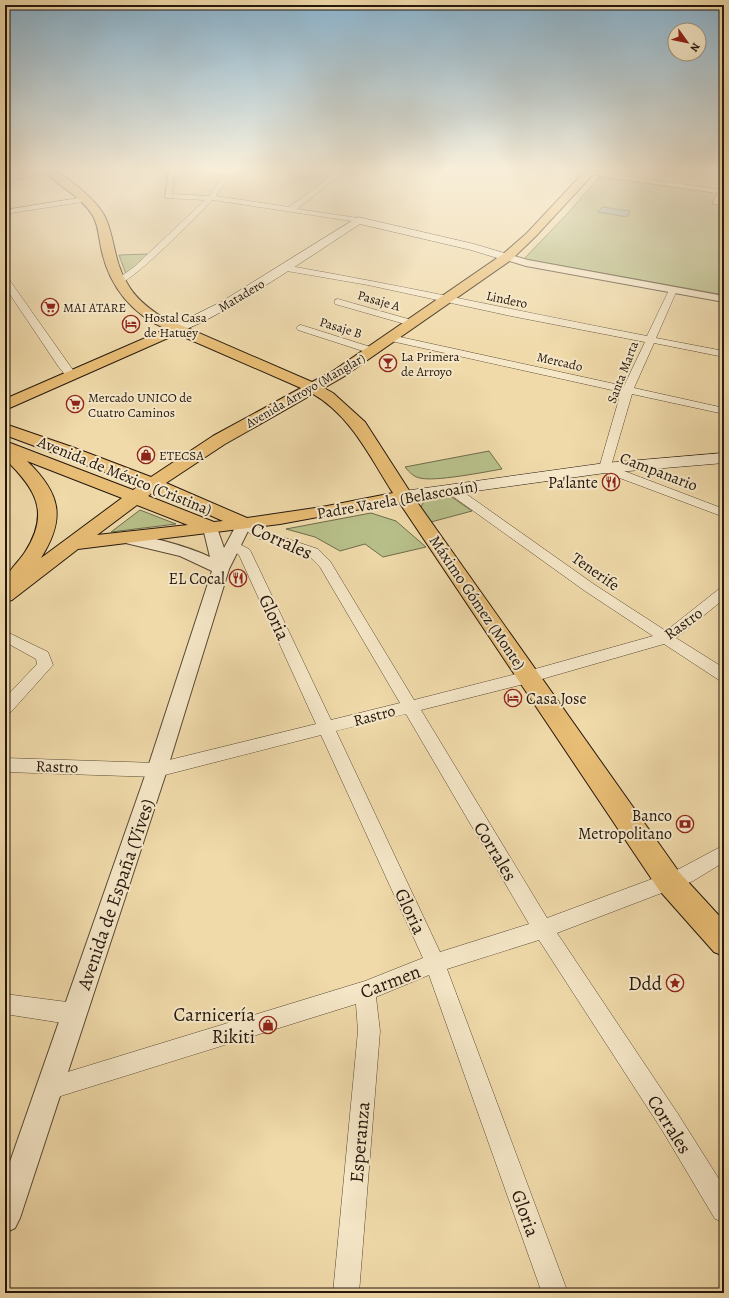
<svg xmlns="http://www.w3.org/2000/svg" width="729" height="1298" font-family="Alegreya,serif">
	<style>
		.green { fill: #b8c08a; stroke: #6e6c4c }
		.water { fill: #9eb8b3; stroke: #6d7871 }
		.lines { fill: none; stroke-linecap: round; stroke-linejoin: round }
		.minor-casing { stroke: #574834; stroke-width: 1 }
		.tertiary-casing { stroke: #574834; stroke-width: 2 }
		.secondary-casing { stroke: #24170d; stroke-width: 1 }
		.primary-casing { stroke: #24170d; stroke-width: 2 }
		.minor { fill: #f5e7c8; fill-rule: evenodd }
		.tertiary { fill: #f5e7c8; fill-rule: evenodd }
		.secondary { fill: #f5e7c8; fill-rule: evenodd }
		.primary { fill: #e8bd75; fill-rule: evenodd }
		.labels { text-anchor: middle; stroke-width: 4; stroke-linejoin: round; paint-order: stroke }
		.far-street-label { font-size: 13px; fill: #24170d; stroke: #f5e7c8 }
		.far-poi-label { font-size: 13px; fill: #24170d; stroke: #f5e7c8; text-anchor: start }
		.street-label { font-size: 16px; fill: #24170d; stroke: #f5e7c8 }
		.poi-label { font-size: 16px; fill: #24170d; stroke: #f5e7c8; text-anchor: end }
		.near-street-label { font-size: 19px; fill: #24170d; stroke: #f5e7c8 }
		.near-poi-label { font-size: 19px; fill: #24170d; stroke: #f5e7c8; text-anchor: end }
	</style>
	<rect width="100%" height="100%" fill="#f0daaa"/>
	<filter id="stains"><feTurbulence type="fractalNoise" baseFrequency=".005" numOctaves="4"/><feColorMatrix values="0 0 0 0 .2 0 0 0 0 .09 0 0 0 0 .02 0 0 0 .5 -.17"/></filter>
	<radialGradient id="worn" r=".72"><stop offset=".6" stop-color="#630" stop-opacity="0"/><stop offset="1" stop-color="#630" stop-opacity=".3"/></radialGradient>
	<!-- green -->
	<path class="green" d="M599,177l118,16 -5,11 12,2v89l-200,-36 45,-47z
		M149,254l-23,20 -7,-19z
		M489,451l13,18c-17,3 -68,13 -82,9 -6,-1 -10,-5 -15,-11z
		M449,495l23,16 -41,11 -11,-13 5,-10z
		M140,510l36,14 -65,8z
		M371,513l25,8 30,26 -43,10 -18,-13 -25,7 -25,-14 -29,-8z"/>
	<!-- water -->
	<path class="water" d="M602,207l28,4 -3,6 -29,-5z"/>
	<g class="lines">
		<defs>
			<path id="minor" d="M44,170l9,1 -48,11v-4z
				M169,170h6l-3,24 37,2 18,-26h7l-18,26 73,11 50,-37h7l-49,39 61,9 4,2 -4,2 -145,-22c-14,13 -84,87 -97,84v-4l18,-13 71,-67 -40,-2z
				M589,171l135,19v4l-137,-20v-2z
				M85,197l4,2 -1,2 -83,13v-4z
				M284,265c122,21 242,48 363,71l22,-46 4,-3 3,1 1,2 -21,48 68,13v6l-70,-14 -20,45 90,20v6l-92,-20 -21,72 113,43v8l-123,-46 -2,-3 22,-76 -230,-51 -5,-3 5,-3 233,51 21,-44 -134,-26 -143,-31 -87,-15v-4z
				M5,277l3,1 67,95 1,2 -1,2h-8l-9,-11 -53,-79z
				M338,299l77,22 2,2 -5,3 -77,-22v-4z
				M301,325l76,24 1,2 -1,2h-8l-71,-23 -2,-2 2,-2z
				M451,485l4,1 140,99 71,46 53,-42 5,-2v12l-48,39 48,30v14l-5,-2 -55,-36 -136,39 -107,27 126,208 132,-49 45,-24v17l-31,19 -136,52 121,181 46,73v35l-9,-3 -53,-89 -123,-190 -92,29 121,324h-26l-113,-318 -53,22 4,34 -21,262h-26l25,-262 -2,-27 -308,96 -8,-3 -3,-8 3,-8 8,-3 317,-97 58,-23 -102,-223 -164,42 -152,-5v-14l152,5 159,-39 -77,-169 -13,-10 2,-3 5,-1 16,8 2,3 80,168 69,-17 -80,-136 -12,-12 -54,-18 -16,-14 6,-4 5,1 15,11 54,18 12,12 84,139 114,-29 125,-35 -68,-45 -138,-99 -2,-3 2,-3zM406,714l123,210 -89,28 -104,-221z
				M5,631l43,21 5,13 -42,47 -6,2v-16l32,-34 -1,-5 -31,-17z
				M5,994l70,9 7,4 4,7 -4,7 -7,4 -70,-11z"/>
			<path id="tertiary" d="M507,254l21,6 196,36v6l-198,-36 -23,-7 -1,-2z
				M244,518l5,2 3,3 -23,46 -62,201 -147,448 -5,10 -10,5v-57l142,-406 65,-199 -32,-15 -63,-15 -2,-3 2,-3c18,-5 75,13 93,22l-7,-29 3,-3h10l8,23 15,-28z"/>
			<path id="secondary" d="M358,217l116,27 37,11 2,2 -6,4 -36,-11 -111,-26c-27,17 -166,113 -188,108l-2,-3 2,-3 49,-24z
				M724,453v10l-119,10 -201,28 -6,-1 -3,-4 3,-4 6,-1 201,-28z"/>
			<path id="primary" d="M44,170c14,0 18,5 29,13 13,10 27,22 33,36 9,21 8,43 21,64 8,15 21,25 35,34l150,65 21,-11 170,-117 24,-21 59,-63h11l-62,67 -24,23 -168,117 -19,11 9,5 32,29 47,73 267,377 45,49v35l-10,-4 -55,-62 -260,-388 -119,22 -202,25 -66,51 -7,2v-17l5,-4 -3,-5c5,-9 13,-16 18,-24 26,-40 10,-64 -20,-93v-18l128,49 7,-5 -135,-50v-11l67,23 79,30 62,-41 88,-48 -124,-54 -172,76v-11l161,-70c-34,-15 -56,-42 -64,-77 -3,-12 -3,-25 -9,-36 -12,-21 -36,-29 -49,-46zM313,394c38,22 57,63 80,99l-71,14 -75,11 -81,-35 59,-39zM27,461l95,37 -81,60c25,-40 20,-64 -14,-97zM155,491l68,30 -9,1 -66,-26zM137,505l51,20 -91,10z"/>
		</defs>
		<!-- minor casing -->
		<use href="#minor" class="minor-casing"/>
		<!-- tertiary casing -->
		<use href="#tertiary" class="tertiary-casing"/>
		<!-- secondary casing -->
		<use href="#secondary" class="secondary-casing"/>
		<!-- primary casing -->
		<use href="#primary" class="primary-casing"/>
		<!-- minor -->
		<use href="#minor" class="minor"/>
		<!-- tertiary -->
		<use href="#tertiary" class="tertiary"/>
		<!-- secondary -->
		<use href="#secondary" class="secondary"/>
		<!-- primary -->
		<use href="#primary" class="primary"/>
	</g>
	<!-- sky -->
	<linearGradient id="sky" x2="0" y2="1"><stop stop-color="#8ab6d3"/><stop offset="0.48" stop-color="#f8eed9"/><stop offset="1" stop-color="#f8eed9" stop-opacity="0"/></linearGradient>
	<rect width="729" height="352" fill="url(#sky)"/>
	<!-- icons -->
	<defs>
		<symbol id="supermarket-ring" viewBox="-11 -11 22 22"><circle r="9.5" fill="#f5e7c8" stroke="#8f2418" stroke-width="1.5"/><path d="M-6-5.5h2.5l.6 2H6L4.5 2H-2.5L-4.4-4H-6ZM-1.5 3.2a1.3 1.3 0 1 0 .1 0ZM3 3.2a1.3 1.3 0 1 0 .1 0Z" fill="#8f2418"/></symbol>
		<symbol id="hotel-ring" viewBox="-11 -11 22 22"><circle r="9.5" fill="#f5e7c8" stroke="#8f2418" stroke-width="1.5"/><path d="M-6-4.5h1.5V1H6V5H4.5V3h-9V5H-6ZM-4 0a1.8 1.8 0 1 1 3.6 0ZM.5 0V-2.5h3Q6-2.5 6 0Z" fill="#8f2418"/></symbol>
		<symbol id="bar-ring" viewBox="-11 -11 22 22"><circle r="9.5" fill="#f5e7c8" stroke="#8f2418" stroke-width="1.5"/><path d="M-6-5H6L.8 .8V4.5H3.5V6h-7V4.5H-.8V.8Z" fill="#8f2418"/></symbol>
		<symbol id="shop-ring" viewBox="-11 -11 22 22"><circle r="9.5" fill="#f5e7c8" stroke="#8f2418" stroke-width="1.5"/><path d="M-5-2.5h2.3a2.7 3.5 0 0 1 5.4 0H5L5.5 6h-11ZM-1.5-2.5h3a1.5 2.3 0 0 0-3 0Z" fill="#8f2418"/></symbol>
		<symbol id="restaurant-ring" viewBox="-11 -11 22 22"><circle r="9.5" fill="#f5e7c8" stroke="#8f2418" stroke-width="1.5"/><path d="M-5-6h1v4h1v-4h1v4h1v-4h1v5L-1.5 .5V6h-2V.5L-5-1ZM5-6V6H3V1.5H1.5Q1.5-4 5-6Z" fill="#8f2418"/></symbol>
		<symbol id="bank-ring" viewBox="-11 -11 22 22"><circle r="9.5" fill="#f5e7c8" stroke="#8f2418" stroke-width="1.5"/><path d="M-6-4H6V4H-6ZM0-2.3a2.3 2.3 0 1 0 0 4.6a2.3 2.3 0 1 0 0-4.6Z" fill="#8f2418"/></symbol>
		<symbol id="sight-ring" viewBox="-11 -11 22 22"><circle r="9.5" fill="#f5e7c8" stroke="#8f2418" stroke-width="1.5"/><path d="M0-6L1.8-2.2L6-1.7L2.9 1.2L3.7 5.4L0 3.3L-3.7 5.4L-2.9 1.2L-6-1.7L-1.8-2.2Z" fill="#8f2418"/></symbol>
	</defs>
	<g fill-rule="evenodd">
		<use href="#supermarket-ring" x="40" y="297" width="20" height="20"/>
		<use href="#hotel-ring" x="121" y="314" width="20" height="20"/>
		<use href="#bar-ring" x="378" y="353" width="20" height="20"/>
		<use href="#supermarket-ring" x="65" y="394" width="20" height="20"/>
		<use href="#shop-ring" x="136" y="445" width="20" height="20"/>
		<use href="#restaurant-ring" x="601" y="472" width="20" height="20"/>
		<use href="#restaurant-ring" x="228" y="568" width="20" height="20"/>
		<use href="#hotel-ring" x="503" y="688" width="20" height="20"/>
		<use href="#bank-ring" x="675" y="814" width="20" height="20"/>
		<use href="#sight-ring" x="665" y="973" width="20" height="20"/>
		<use href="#shop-ring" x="258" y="1015" width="20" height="20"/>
	</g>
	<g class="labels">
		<!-- far-street labels -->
		<g class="far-street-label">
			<text transform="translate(241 295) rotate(-31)" y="5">Matadero</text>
			<text transform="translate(507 299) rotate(12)" y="5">Lindero</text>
			<text transform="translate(379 300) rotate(16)" y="5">Pasaje A</text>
			<text transform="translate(341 327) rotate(17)" y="5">Pasaje B</text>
			<text transform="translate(560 361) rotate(13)" y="5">Mercado</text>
			<text transform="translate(622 372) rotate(-69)" y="5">Santa Marta</text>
			<text transform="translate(305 390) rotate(-30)" y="5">Avenida Arroyo (Manglar)</text>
		</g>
		<!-- far-poi labels -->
		<g class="far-poi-label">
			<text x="63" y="312">MAI ATARE</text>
			<text x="144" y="322">Hostal Casa<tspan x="144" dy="15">de Hatuey</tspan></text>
			<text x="401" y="361">La Primera<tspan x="401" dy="15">de Arroyo</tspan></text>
			<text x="88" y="402">Mercado UNICO de<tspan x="88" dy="15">Cuatro Caminos</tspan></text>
			<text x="159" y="460">ETECSA</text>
		</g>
		<!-- street labels -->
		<g class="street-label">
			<text transform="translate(659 471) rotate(21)" y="6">Campanario</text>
			<text transform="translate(125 475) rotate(22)" y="6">Avenida de México (Cristina)</text>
			<text transform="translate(397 499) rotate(-10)" y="6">Padre Varela (Belascoaín)</text>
			<text transform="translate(596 571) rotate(35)" y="6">Tenerife</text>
			<text transform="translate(478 602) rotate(56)" y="6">Máximo Gómez (Monte)</text>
			<text transform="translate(683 623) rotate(-36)" y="6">Rastro</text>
			<text transform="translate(374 715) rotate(-15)" y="6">Rastro</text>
			<text transform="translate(57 766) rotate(2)" y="6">Rastro</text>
		</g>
		<!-- poi labels -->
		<g class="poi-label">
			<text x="598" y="488">Pa'lante</text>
			<text x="225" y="584">EL Cocal</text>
			<text x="526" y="704" text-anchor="start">Casa Jose</text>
			<text x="672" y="821">Banco<tspan x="672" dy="18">Metropolitano</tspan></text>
		</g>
		<!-- near-street labels -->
		<g class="near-street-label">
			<text transform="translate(282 540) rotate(24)" y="7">Corrales</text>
			<text transform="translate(275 617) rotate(65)" y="7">Gloria</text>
			<text transform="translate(496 851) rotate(59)" y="7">Corrales</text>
			<text transform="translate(115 894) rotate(-71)" y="7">Avenida de España (Vives)</text>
			<text transform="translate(411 911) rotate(65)" y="7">Gloria</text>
			<text transform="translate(390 981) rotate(-21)" y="7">Carmen</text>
			<text transform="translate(670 1124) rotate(58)" y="7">Corrales</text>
			<text transform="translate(359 1142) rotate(-85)" y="7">Esperanza</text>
			<text transform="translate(526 1213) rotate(70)" y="7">Gloria</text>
		</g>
		<!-- near-poi labels -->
		<g class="near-poi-label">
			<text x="662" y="990">Ddd</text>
			<text x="255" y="1021">Carnicería<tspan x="255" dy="22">Rikiti</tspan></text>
		</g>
	</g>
	<!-- margin -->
	<rect width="729" height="1298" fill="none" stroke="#f0daaa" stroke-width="20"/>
	<rect x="6" y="6" width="717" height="1286" fill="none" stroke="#24170d" stroke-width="2"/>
	<rect x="10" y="10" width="709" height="1278" fill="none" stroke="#24170d"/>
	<!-- north arrow -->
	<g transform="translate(687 42) rotate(123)"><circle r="19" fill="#f5e7c8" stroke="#a1947d"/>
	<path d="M0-3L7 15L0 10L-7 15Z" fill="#8f2418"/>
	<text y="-6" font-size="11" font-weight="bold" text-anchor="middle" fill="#24170d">N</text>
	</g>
	<rect width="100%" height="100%" filter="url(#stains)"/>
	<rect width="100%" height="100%" fill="url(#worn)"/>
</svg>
